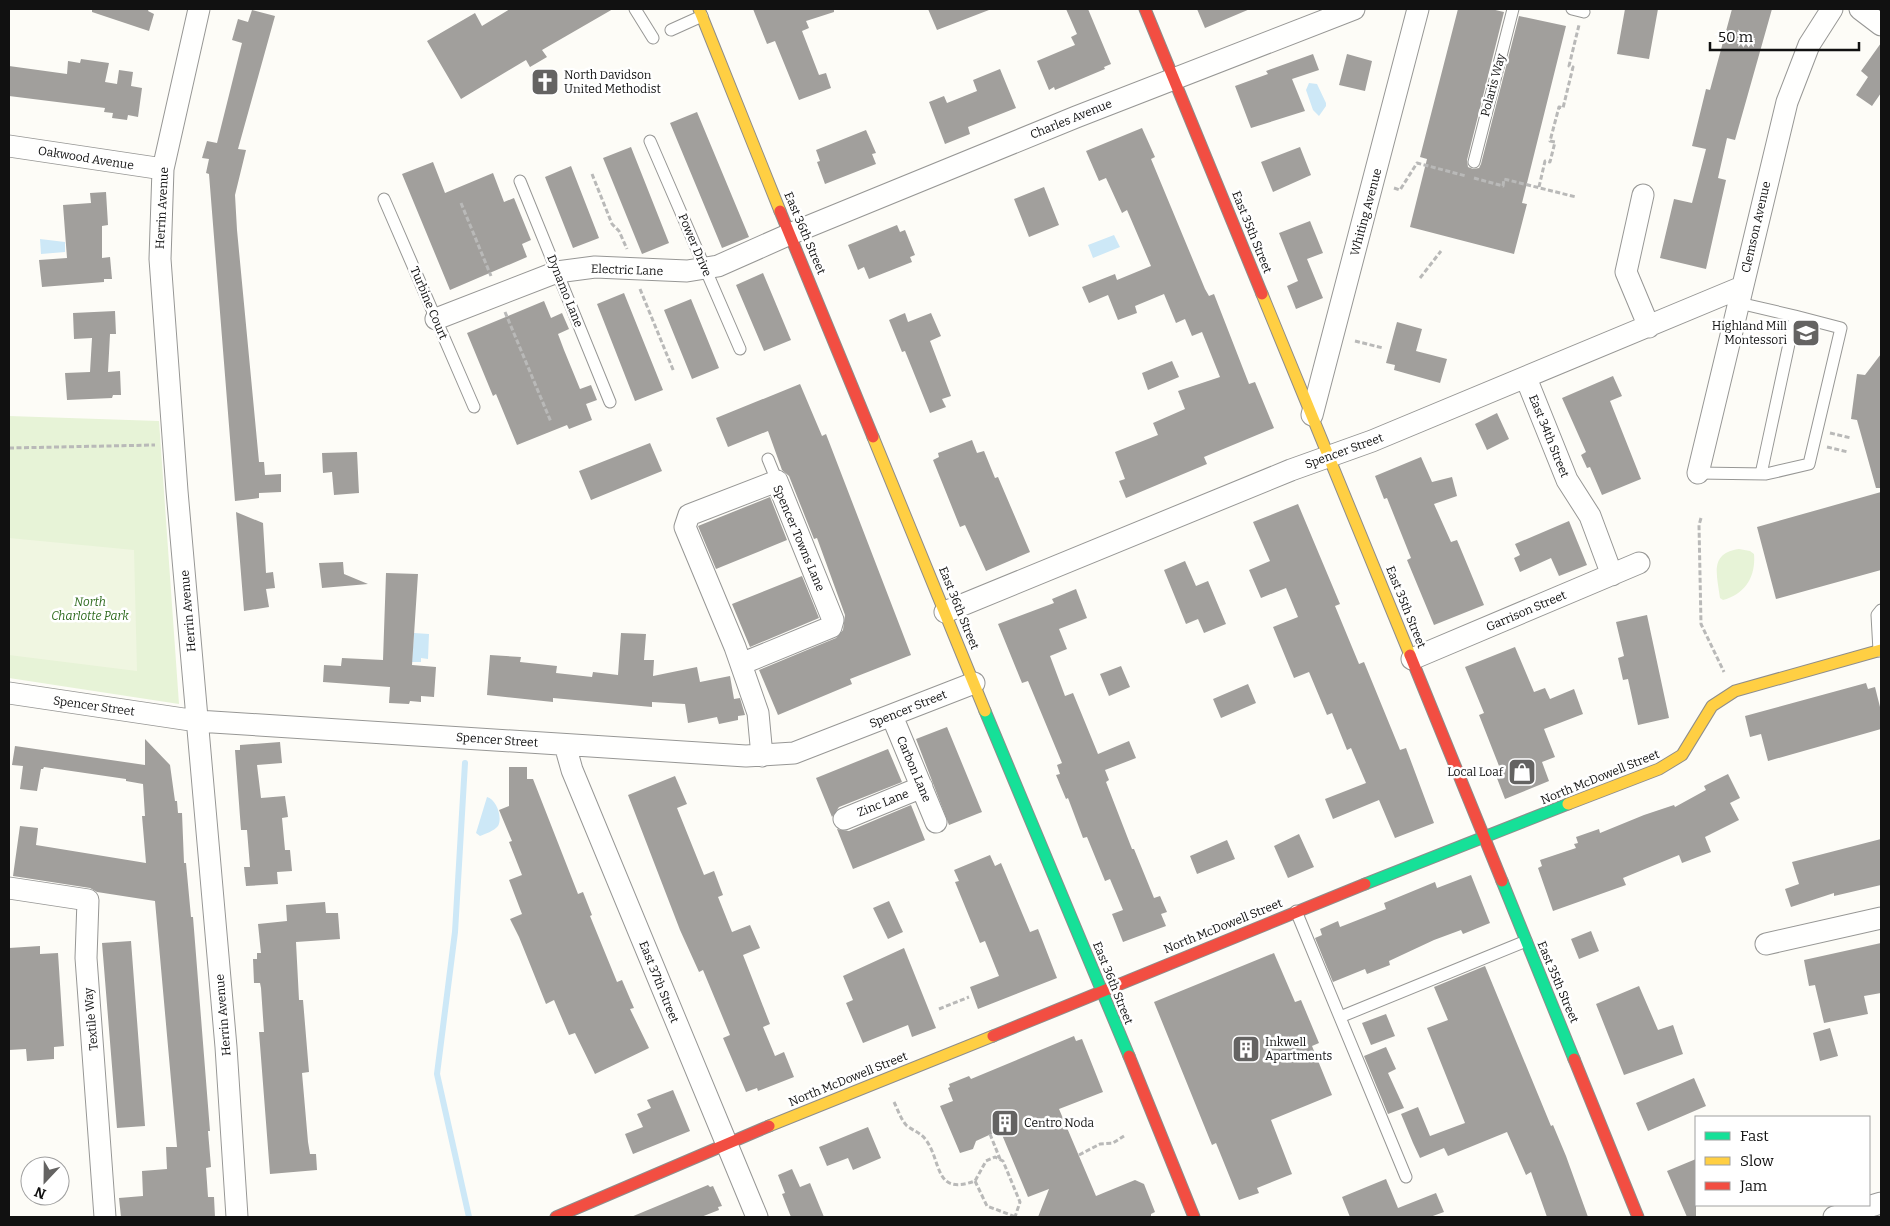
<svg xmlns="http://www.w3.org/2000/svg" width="1890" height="1226" font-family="Bitter,serif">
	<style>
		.green { fill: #e7f3d7 }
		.pitch { fill: #f0f6e1 }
		.water { fill: #cde8f7 }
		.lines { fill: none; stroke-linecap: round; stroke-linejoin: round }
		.stream { stroke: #cde8f7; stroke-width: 6 }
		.building { fill: #a19f9c }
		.lane-casing { stroke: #979795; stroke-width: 13 }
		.street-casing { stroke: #979795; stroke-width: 23 }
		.fast-casing { stroke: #8e8d8b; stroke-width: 13 }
		.slow-casing { stroke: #8e8d8b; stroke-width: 13 }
		.jam-casing { stroke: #8e8d8b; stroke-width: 13 }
		.path { stroke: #b9b9b8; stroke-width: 3; stroke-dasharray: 5 2.5; stroke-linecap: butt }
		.lane { stroke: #fffffe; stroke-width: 11 }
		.street { stroke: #fffffe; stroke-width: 21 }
		.fast { stroke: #16e098; stroke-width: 11 }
		.slow { stroke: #ffcf43; stroke-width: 11 }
		.jam { stroke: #f24e42; stroke-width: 11 }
		.labels { text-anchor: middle; stroke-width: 5; stroke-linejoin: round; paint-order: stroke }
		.poi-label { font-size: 12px; fill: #111; stroke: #fff; text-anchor: start }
		.street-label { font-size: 12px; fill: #111; stroke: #fff }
		.park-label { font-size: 12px; font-style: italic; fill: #2f6b1f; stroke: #fff }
	</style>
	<rect width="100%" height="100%" fill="#fdfcf7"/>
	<!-- green -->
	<path class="green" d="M9,416l150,5 20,283 -170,-26z
		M1739,549l11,2 4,3c2,23 -9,40 -31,46l-3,-2c-3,-23 -11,-45 19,-49z"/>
	<!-- pitch -->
	<path class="pitch" d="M9,538l125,12 3,121 -128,-16z"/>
	<!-- water -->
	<path class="water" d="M1309,83l8,1 9,19v3l-7,10 -6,-6 -7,-20z
		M1114,235l6,12 -27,11 -5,-13z
		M40,239l25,3v10l-24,2z
		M414,633l15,1 -1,25 -7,-1v4h-9z
		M487,797c9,2 16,20 11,29 -4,5 -13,8 -18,10l-4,-3z"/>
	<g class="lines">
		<!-- stream -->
		<path class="stream" d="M465,763l-10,169 -18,142 32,143"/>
	</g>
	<!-- building -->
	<path class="building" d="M92,9h57l-1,2 6,3 -5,17 -57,-19z
		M510,9h103l-71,41 5,7 -17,10 -4,-7 -65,39 -34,-58 48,-28 7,13z
		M753,9h81v3l-28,9 3,7 -7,3 17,44 7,-2 5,15 -32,12 -24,-59 -8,3z
		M928,9h61v1l-52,20z
		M1066,9h22l23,55 -7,3 1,2 -50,21 -1,-3 -5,3 -12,-29 38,-16 -4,-8 6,-3z
		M1197,9h53l-45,19z
		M1458,9h33l13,3 -37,148 1,7 5,2 6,-1 2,-4 38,-148 47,10 -44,177 5,1 -13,50 -104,-27 17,-68 -7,-2z
		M1625,9h33l-9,50 -32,-5z
		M1732,9h40l-37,131 -8,-2 -9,40 8,2 -20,89 -46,-11 14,-59 18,4 14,-54 -14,-3 14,-57 4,1z
		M252,10l23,6 -37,133 8,1 -11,45 2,35 22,232h5l1,13 16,-1v18l-22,1v5l-24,3 -26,-327 -3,-1 3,-14 -7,-1 5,-17 10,2 25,-100 -10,-3 6,-21 10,3z
		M1881,43v50l-9,13 -16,-11 12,-18 -7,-6z
		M1313,54l6,16 -27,9 13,32 -54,17 -16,-42 33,-12 -2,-3z
		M1347,54l25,7 -7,30 -26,-6z
		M81,59l28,4 -4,19 12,2 2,-14 14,2 -2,14 11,2 -4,29 -10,-2 -1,5 -15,-2 1,-5 -9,-1 1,-4 -96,-12v-30l58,8 1,-13 12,2z
		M1000,69l16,39 -48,19 2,7 -25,10 -16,-42 15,-6 3,7 30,-12 -4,-11z
		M697,112l52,125 -27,11 -52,-125z
		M1142,128l13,29 -4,2 54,130 4,7 5,-2 35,90 6,-2 19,46 -70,29 3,7 -81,34 -7,-17 6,-2 -10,-27 43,-17 -5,-12 32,-14 -7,-18 42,-14 -18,-45 -10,4 -7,-17 -9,4 -12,-29 -29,12 2,7 -19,7 -10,-25 -19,8 -7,-16 33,-13 2,6 34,-14 -24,-56 -5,3 -16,-35 -7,3 -13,-30z
		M866,130l10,23 -4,1 4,10 -51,20 -8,-22 3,-1 -4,-11z
		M631,147l38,96 -27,11 -39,-96z
		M1300,147l11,28 -38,17 -12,-30z
		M433,162l12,31 48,-20 11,29 10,-4 17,42 -9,4 5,13 -77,33 -48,-116z
		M571,166l28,72 -26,10 -28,-71z
		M1044,187l15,38 -30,12 -15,-38z
		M106,192l2,33 -6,1v32l8,-1 2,22h-8v3l-62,5 -3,-27 28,-2 -4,-53 28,-2 -1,-10z
		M1310,221l13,32 -16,6 16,39 -27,11 -9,-23 11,-5 -19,-48z
		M897,225l3,7 5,-2 10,25 -5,2 2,5 -43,17 -5,-12 -6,3 -10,-25z
		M763,273l28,67 -27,11 -28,-66z
		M624,293l39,97 -28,11 -38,-97z
		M691,299l28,69 -27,11 -28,-69z
		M544,301l7,17 11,-5 7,16 -11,5 6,16 16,39 11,-4 6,15 -11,4 6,16 -23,9 -2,-4 -50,20 -21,-51 -3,2 -26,-63z
		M115,311l1,23h-6l-2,38 12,-1 1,24h-8l-1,3 -45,2 -2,-27 25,-1 2,-34 -18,1 -1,-26z
		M905,313l3,9 23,-9 10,23 -11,5 21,55 -9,3 4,8 -16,6 -25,-62 -3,1 -13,-32z
		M1397,322l25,7 -6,22 31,8 -7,24 -46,-13 1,-5 -9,-2z
		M1881,354v134h-5l-19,-68 -6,-1 6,-45 8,1z
		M1172,361l7,16 -31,13 -6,-17z
		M1613,376l9,20 -12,5 31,78 -39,16 -12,-28 -3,1 -6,-13 5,-3 -24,-54z
		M800,384l22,52 4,-2 85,221 -61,24 2,5 -74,31 -19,-45 77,-32 7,-8 2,-15 -28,-77 -3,1 -25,-63 -7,-6 -14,-39 -40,16 -12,-29z
		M1497,413l12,26 -22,11 -12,-26z
		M972,440l5,13 7,-2 11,27 3,-1 32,75 -44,19 -21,-46 -5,2 -27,-67 6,-3 -1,-4z
		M650,443l12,28 -71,29 -12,-29z
		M357,452l2,41 -25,2 -2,-23 -9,1 -1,-20z
		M1421,457l11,25 20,-5 5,19 -23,8 17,38 6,-2 27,65 -50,20 -27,-65 4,-2 -24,-60 -3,1 -9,-23z
		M1881,492v78l-105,29 -19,-72z
		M770,497l17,43 -71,29 -18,-43z
		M1298,504l42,100 -5,2 24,58 5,-2 36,88 6,-2 28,75 -39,15 -16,-38 -46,19 -8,-20 41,-16 -15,-35 -4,2 -15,-37 -5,2 -18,-43 -15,6 -21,-51 25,-10 -12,-29 -25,10 -12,-28 21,-9 -17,-39z
		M236,512l27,11 3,50 7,-1 2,16 -9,1 3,18 -25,4z
		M1569,521l18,44 -28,11 -8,-18 -31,14 -6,-14 6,-3 -5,-11z
		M1185,561l11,25 12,-5 18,43 -22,9 -6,-14 -12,5 -22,-54z
		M343,562l1,12 24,10 -46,4 -3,-25z
		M386,573l32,1 -6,91 24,2 -2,30 -13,-1v6l-11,-1 -1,3 -20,-1 1,-16 -67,-5 1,-17 17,1 1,-8 41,2z
		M802,576l17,42 -69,29 -18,-43z
		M1076,589l11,29 -28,11 8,20 -17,7 15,40 8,-3 25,61 31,-13 7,17 -31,12 4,10 -3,2 26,67h2l20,49 6,-2 7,16 -6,2 5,12 -43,16 -11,-28 11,-4 -13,-31 -5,2 -18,-44 -4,1 -15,-40 -2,1 -10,-24 4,-1 -3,-9 5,-2 -34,-82 -6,2 -24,-59 56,-21 -2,-4z
		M1647,615l22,103 -31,7 -10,-46 -5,1 -5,-22 6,-2 -8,-34z
		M621,633l25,1 -2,26h10l-1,16 44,-9 3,15 30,-6 4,23 6,-1 5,17 -7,1v4l-19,4 -2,-7 -29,6 -3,-19 -33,-2v5l-99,-9v4l-66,-7 3,-40 31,2 -1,5 37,4 -1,7 36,4 1,-5 25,3z
		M1515,647l19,45 11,-4 5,11 24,-10 9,25 -39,15 11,28 -13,5 7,19 -44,18 -10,-26 6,-2 -22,-56 5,-2 -19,-46z
		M1121,666l9,21 -21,9 -9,-22z
		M1866,683l2,6 7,-2 6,24v18l-113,32 -7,-27 -11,3 -5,-21z
		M1248,684l8,19 -35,15 -8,-19z
		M947,727l35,85 -33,13 -33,-86z
		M145,739l25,26 5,36h2l1,12h4l2,50h2l5,54h2l17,214h-2l3,36 -5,1 2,29h6l1,20h-94l-2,-19 24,-2 -1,-25 25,-2 -1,-22h11l-22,-246 -58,-9 -7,-4 -77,-12 7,-50 18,2 -2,17 110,18 -4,-47h3l-2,-32 -17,-3v-2l-82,-12 -1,2h-2l-4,22 -17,-2 3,-23 -11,-1 3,-19 130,19z
		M280,742l2,21 -25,2 4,33 24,-2 3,21 -6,1 3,32h5l2,21 -15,1 1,12 -32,2 -2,-19h6l-3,-37h-6l-6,-80h5v-5z
		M888,749l14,33 -63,25 -7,10 -16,-39z
		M509,767h18v12h6l45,115 5,-2 9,23 -2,1 27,66 5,-2 12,28 -4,1 19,39 -54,26 -20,-41 -6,2 -15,-35 -8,4 -27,-67 -9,-18 12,-5 -13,-34 13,-5 -13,-33 3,-1 -13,-31 10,-4z
		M1728,774l12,24 -10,5 9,17 -34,17 6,15 -29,11 -3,-8 -56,23 3,7 -73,26 -15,-43 4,-2 -2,-6 36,-12 -2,-4 4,-1 -2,-6 23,-8 1,4 44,-18 30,-10 1,2 31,-17 -2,-4z
		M675,776l12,28 -10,4 27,67 10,-4 9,24 -5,2 14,35 18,-7 10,23 -17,7 27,69 -7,3 12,29 9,-4 10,25 -36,14 -1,-3 -11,4 -23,-54 7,-3 -27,-65 -4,2 -19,-42 -52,-135z
		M911,805l14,35 -72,29 -16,-40 12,2z
		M1299,834l15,33 -26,11 -14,-32z
		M1881,839v46l-47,11v-3l-43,14 -6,-18 14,-5 -7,-22z
		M1227,840l8,19 -38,15 -7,-18z
		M990,855l5,11 6,-3 29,69 8,-3 19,49 -79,31 -8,-22 29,-11 -14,-35 -5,2 -25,-61 4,-1 -5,-11z
		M1471,875l19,48 -27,11 -2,-4 -27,10 -45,21 1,4 -23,9 -2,-5 -32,13 -18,-44 7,-3 -2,-6 18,-8 2,6 46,-18 -2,-6 51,-21 2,6z
		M889,901l14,31 -15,7 -15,-31z
		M325,902l1,11h12l2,26 -44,3 3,58h4l6,72 -7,1 6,69 2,12h6l1,16 -47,4 -11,-142h5l-3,-44 -1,-5h-6l-1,-24h4v-6h4l-3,-29 29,-3 -1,-16z
		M1591,931l8,20 -20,8 -8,-20z
		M131,941l14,185 -28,2 -15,-185z
		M1881,943v50l-17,3 4,18 -44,9 -9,-38 -6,1 -5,-26z
		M40,946v8l18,-1 6,93 -10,1v12l-27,2 -1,-12 -17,1v-102z
		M904,948l32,80 -24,9 -4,-12 -45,18 -17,-40 7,-3 -10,-24z
		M1274,953l21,49 6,-2 18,43 -7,3 20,49 -61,25 21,54 -35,14 2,5 -20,7 -23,-57 -4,2 -58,-143z
		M1485,966l66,160 2,-1 13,31 22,61h-41l-16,-45 -5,3 -19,-43 -59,24 -4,-8 -24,10 -7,-15 -12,-29 17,-7 12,29 35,-13 -38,-95 21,-8 -14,-33z
		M1639,986l19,44 15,-5 10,29 -59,21 -28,-71z
		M1386,1014l9,22 -24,9 -9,-22z
		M1830,1028l8,28 -18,5 -7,-28z
		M1074,1036l2,5 6,-2 21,53 -44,17 37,87 39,-16 9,4 11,28 -4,2v3h-113l11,-28 -21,8 -28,-67 -24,11 -3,8 -13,4 -20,-47 13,-5 -5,-13 2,-1 -1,-3 20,-8 2,3z
		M1386,1047l10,22 -8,4 16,35 -16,6 -24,-58z
		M1694,1078l12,28 -58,25 -12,-28z
		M673,1090l17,41 -57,23 -8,-20 18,-7 -6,-13 14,-6 -4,-8z
		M868,1127l13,31 -28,12 -5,-12 -21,8 -8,-19z
		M1696,1159v58h-9l-20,-46z
		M792,1169l8,18 10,-4 14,34h-33l-9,-23 3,-1 -7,-18z
		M1386,1179l12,29 38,-15 8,19 -14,5h-80l-8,-20z
		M708,1185l2,2 3,-1 9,20 -4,1 1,3 -18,7h-70z"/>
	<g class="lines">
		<defs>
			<path id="lane" d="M635,9l18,29
				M1572,9l12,3
				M671,30l31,-14
				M650,141l90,208
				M1474,162l39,-153
				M520,181l90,221
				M384,199l90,208
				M1739,303l56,13
				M768,459l9,22
				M1698,473l68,1 43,-10 32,-136 -46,-12 -34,158
				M1879,651l-2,-36 4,-5
				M1296,911l110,266
				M1340,1017l186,-76"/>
			<path id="street" d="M199,9l-36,160 -3,90 17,232 49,556 11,170
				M1860,9l21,16
				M9,146l154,23
				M1643,195l-17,77 23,55
				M436,319l121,-47 38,-5 92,4 31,-5 72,-32 286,-117 278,-108
				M1526,378l41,102 23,36 22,59
				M1312,415l106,-406
				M1698,473l89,-371 22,-57 23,-36
				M945,612l346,-142 81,-29 370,-154
				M1412,659l227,-96
				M741,664l90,-37 2,-7 -56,-139 -88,34 -4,12 50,120 23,66 4,43
				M9,693l188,28 549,35 48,-3 180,-70
				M892,716l44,106
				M565,745l7,25 185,447
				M844,819l78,-32
				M9,888l79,12 -2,58 19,259
				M1766,944l115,-26
				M1834,1217l47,-14"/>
			<path id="fast" d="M985,711l144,345
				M1502,881l72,178
				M1365,884l203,-80"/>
			<path id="slow" d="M699,9l81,202
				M1262,294l148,361
				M873,437l112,274
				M1568,804l91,-35 23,-14 30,-49 23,-15 146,-41
				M769,1126l224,-90"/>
			<path id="jam" d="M1145,9l117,285
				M780,211l93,226
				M1410,655l92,226
				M993,1036l372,-152
				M1129,1056l65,161
				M1574,1059l64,158
				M556,1217l213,-91"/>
		</defs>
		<!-- lane casing -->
		<use href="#lane" class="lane-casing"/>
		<!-- street casing -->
		<use href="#street" class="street-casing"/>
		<!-- fast casing -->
		<use href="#fast" class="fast-casing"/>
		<!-- slow casing -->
		<use href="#slow" class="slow-casing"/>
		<!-- jam casing -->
		<use href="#jam" class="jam-casing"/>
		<!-- path -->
		<path class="path" d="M592,174l20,50 7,7 8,18
			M1474,178l29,8 1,-7 72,18
			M1539,187l6,-26 5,1 5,-20 -5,-1 9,-34 4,1 10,-41 -4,-1 10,-41
			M1394,188l6,2 17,-27 49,13
			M461,203l30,73
			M1420,278l21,-27
			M640,289l34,83
			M505,312l46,110
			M1355,341l28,7
			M1830,433l21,5
			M1827,447l21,5
			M9,448l146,-3
			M1701,518l-2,7 2,99 23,48
			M939,1009l30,-12
			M894,1102c4,8 7,18 13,24 7,5 14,7 19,14 16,22 8,56 49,41l11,-20 9,-4 8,4 17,41 -5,15
			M990,1134l10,25
			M1079,1155l21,-11 13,-1 11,-7
			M975,1181l12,25 29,11"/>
		<!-- lane -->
		<use href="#lane" class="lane"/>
		<!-- street -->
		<use href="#street" class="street"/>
		<!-- fast -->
		<use href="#fast" class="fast"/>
		<!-- slow -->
		<use href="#slow" class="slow"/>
		<!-- jam -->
		<use href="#jam" class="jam"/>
	</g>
	<!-- icons -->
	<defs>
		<symbol id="church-square" viewBox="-11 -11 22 22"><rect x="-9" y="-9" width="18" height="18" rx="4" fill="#646362" stroke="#fff"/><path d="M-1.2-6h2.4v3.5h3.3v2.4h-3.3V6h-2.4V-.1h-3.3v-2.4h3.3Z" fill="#fff"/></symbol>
		<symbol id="school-square" viewBox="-11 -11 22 22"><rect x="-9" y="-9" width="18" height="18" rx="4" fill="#646362" stroke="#fff"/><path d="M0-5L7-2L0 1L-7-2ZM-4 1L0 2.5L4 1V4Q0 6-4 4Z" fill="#fff"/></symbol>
		<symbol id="shop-square" viewBox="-11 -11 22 22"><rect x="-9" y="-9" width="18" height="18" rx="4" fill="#646362" stroke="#fff"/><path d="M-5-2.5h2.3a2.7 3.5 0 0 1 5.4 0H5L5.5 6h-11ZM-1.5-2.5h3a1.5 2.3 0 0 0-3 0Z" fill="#fff"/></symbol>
		<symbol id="building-square" viewBox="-11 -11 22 22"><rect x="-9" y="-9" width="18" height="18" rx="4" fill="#646362" stroke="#fff"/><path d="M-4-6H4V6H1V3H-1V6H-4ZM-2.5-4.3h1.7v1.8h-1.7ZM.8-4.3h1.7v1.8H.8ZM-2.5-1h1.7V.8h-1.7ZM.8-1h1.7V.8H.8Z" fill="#fff"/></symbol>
	</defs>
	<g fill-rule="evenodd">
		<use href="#church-square" x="529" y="66" width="32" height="32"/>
		<use href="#school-square" x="1790" y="317" width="32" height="32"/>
		<use href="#shop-square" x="1506" y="756" width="32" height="32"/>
		<use href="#building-square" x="1230" y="1033" width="32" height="32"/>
		<use href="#building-square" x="989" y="1107" width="32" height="32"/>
	</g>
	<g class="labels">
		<!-- poi labels -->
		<g class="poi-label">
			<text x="564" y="79">North Davidson<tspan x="564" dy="14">United Methodist</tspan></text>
			<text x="1787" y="330" text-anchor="end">Highland Mill<tspan x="1787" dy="14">Montessori</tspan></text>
			<text x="1503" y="776" text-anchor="end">Local Loaf</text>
			<text x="1265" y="1046">Inkwell<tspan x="1265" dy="14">Apartments</tspan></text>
			<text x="1024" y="1127">Centro Noda</text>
		</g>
		<!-- street labels -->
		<g class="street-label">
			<text transform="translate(1493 85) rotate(-75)" y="4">Polaris Way</text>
			<text transform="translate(1071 119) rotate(-22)" y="4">Charles Avenue</text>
			<text transform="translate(86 158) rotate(9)" y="4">Oakwood Avenue</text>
			<text transform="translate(162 208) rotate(-87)" y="4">Herrin Avenue</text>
			<text transform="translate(1366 212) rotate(-75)" y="4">Whiting Avenue</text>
			<text transform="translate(1756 227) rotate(-77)" y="4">Clemson Avenue</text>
			<text transform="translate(1252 232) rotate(68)" y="4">East 35th Street</text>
			<text transform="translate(805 233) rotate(67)" y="4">East 36th Street</text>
			<text transform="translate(695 245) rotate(67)" y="4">Power Drive</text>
			<text transform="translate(627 270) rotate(2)" y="4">Electric Lane</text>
			<text transform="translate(565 291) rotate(68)" y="4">Dynamo Lane</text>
			<text transform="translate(429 303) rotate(67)" y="4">Turbine Court</text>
			<text transform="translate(1549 436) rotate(68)" y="4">East 34th Street</text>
			<text transform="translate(1344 451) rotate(-20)" y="4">Spencer Street</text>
			<text transform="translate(799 538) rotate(67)" y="4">Spencer Towns Lane</text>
			<text transform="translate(1406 607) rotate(68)" y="4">East 35th Street</text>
			<text transform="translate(959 608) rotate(68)" y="4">East 36th Street</text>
			<text transform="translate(188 611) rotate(-95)" y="4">Herrin Avenue</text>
			<text transform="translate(1526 611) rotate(-23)" y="4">Garrison Street</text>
			<text transform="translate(94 706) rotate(8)" y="4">Spencer Street</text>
			<text transform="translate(908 709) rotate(-22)" y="4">Spencer Street</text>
			<text transform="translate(497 740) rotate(4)" y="4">Spencer Street</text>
			<text transform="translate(914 769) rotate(67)" y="4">Carbon Lane</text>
			<text transform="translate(1600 777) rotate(-22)" y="4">North McDowell Street</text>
			<text transform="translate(883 803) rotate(-22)" y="4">Zinc Lane</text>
			<text transform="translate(1223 926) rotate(-22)" y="4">North McDowell Street</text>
			<text transform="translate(659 982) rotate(68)" y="4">East 37th Street</text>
			<text transform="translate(1558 982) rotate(67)" y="4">East 35th Street</text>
			<text transform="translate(1113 983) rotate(68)" y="4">East 36th Street</text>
			<text transform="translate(223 1015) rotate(-95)" y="4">Herrin Avenue</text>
			<text transform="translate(91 1019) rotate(-95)" y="4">Textile Way</text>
			<text transform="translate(848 1079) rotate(-22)" y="4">North McDowell Street</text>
		</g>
		<!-- park labels -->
		<g class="park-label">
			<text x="90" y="606">North<tspan x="90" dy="14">Charlotte Park</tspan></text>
		</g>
	</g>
	<!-- border -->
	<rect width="1890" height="1226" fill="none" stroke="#111111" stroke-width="20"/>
	<!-- legend -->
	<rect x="1695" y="1116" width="175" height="90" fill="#ffffff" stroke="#a0a0a0"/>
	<rect x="1705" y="1132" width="25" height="8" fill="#16e098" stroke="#a0a0a0"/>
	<text x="1740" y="1141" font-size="15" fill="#111111">Fast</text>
	<rect x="1705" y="1157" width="25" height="8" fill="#ffcf43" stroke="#a0a0a0"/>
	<text x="1740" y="1166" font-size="15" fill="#111111">Slow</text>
	<rect x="1705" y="1182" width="25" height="8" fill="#f24e42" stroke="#a0a0a0"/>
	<text x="1740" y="1191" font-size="15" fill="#111111">Jam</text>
	<!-- north arrow -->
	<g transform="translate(45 1181) rotate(202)"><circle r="24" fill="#ffffff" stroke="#a0a0a0"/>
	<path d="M0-4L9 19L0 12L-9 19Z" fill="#646362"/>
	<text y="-8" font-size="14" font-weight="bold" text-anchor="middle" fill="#111111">N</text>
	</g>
	<!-- scale -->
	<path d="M1710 42v8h149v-8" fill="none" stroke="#111111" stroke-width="2.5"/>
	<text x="1718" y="42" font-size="15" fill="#111111" stroke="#ffffff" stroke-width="4" paint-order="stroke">50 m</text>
</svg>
